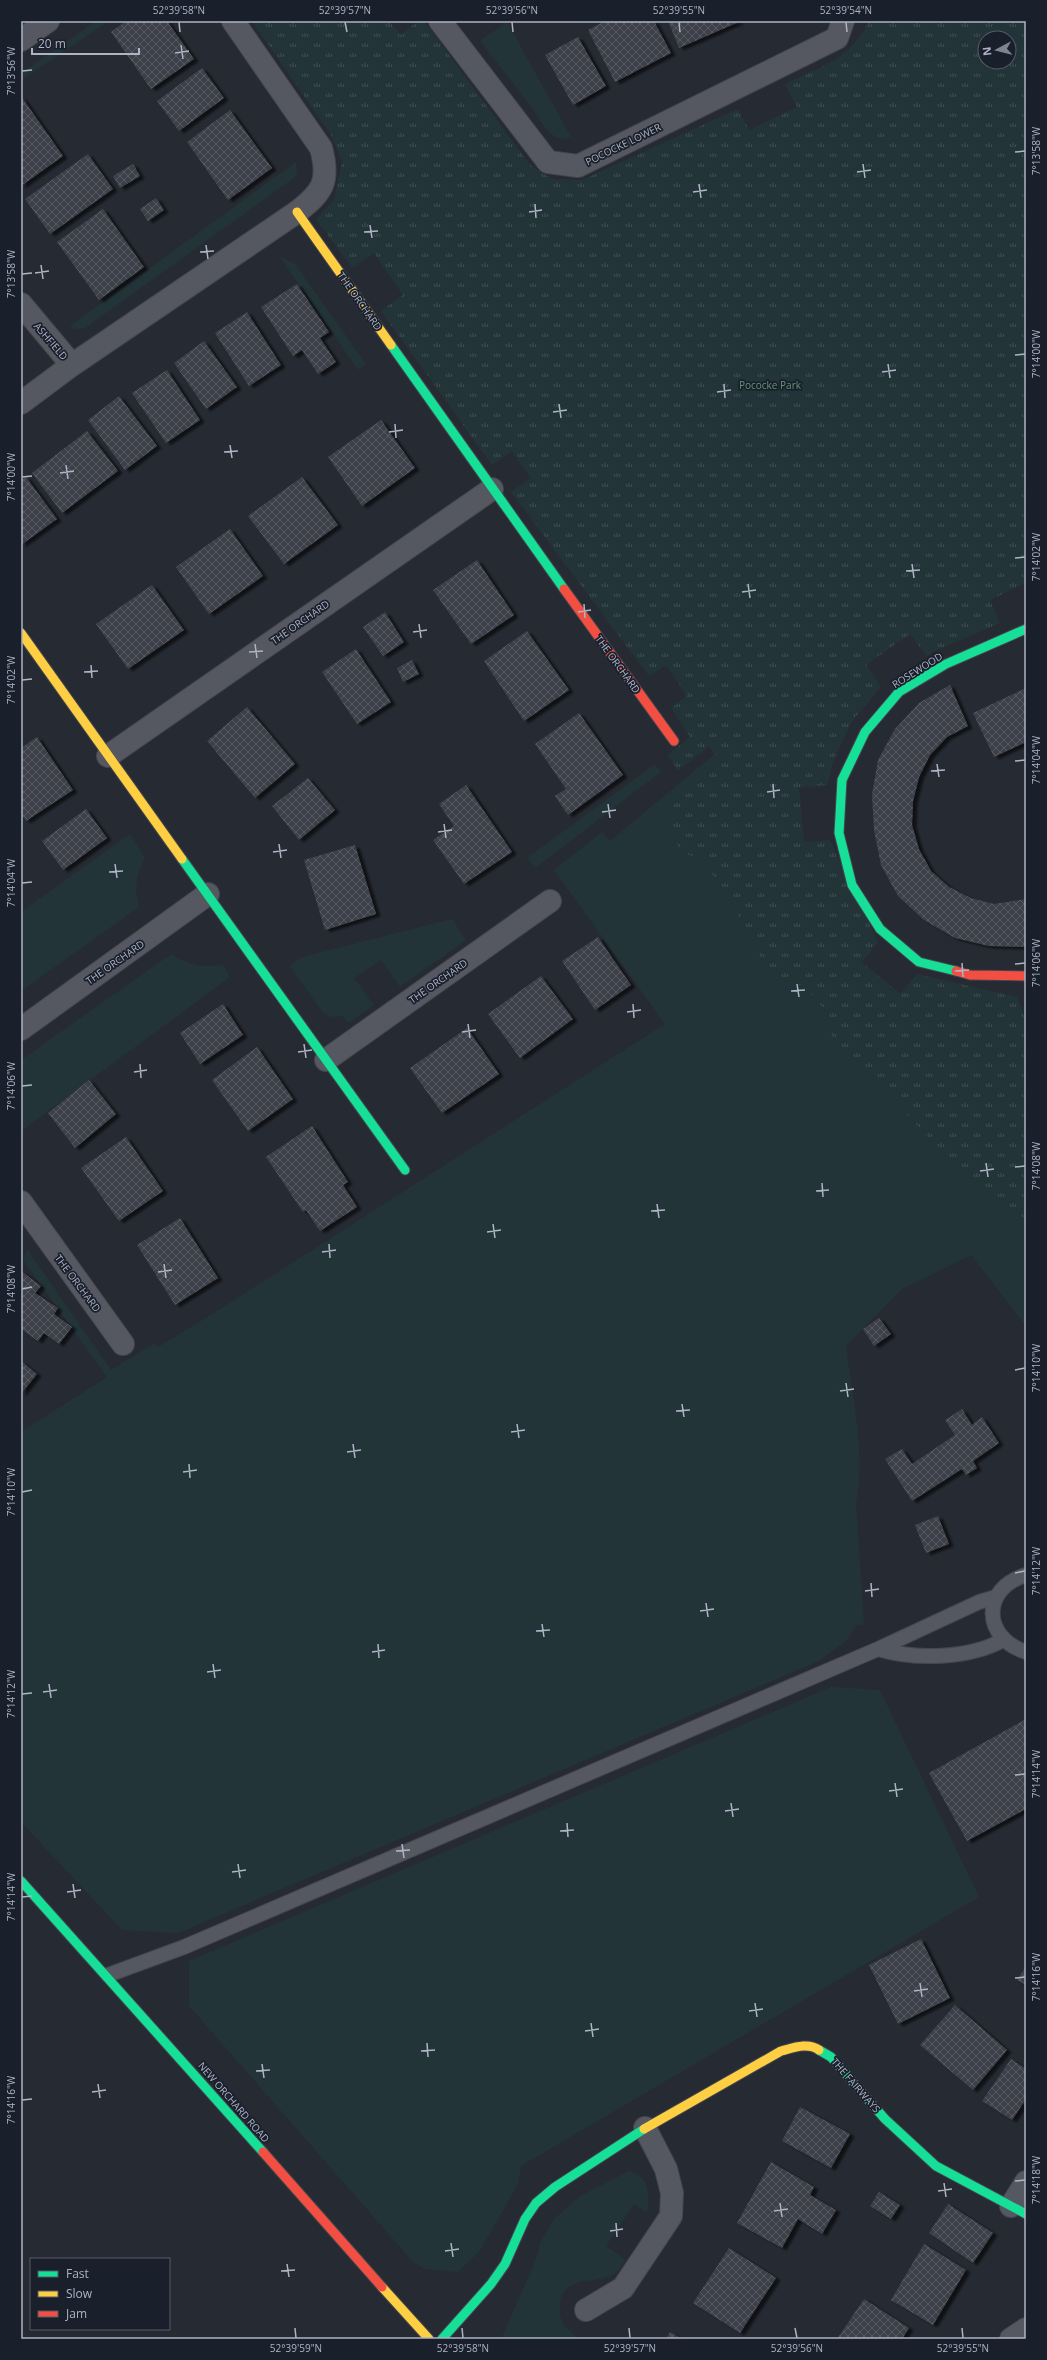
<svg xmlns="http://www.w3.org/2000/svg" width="1047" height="2360" font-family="'Open Sans',sans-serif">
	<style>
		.grass { fill: #233439 }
		.park { fill: url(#park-tufts); fill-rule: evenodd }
		.building { fill: url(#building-cross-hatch); filter: url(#shadow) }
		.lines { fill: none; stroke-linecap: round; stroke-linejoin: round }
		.lane-casing { stroke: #44464d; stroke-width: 16 }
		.street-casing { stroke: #44464d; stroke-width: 24 }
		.fast-casing { stroke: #44464d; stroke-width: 11 }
		.slow-casing { stroke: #44464d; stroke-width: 11 }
		.jam-casing { stroke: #44464d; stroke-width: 11 }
		.lane { stroke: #565861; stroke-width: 14 }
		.street { stroke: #565861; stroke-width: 22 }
		.fast { stroke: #16e098; stroke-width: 9 }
		.slow { stroke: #ffcf43; stroke-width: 9 }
		.jam { stroke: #f24e42; stroke-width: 9 }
		.ticks { fill: none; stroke: #aeb4c5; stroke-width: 1.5 }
		.labels { text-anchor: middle; stroke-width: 3.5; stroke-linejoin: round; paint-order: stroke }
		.street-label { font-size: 10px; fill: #aeb4c5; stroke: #1a1f2c }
		.park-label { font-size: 10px; fill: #669576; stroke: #1a1f2c }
		.neatline { fill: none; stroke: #aeb4c5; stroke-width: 1.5 }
		.ticks-label { font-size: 10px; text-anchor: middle; fill: #aeb4c5 }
	</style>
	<defs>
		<pattern id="park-tufts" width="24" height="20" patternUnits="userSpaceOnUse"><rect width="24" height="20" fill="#233439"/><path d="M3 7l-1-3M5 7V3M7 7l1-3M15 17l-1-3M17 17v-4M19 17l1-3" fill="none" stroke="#404f54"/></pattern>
		<pattern id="building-cross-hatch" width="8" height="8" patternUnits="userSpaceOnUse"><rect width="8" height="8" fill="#3e4149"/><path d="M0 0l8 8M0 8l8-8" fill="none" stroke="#575a62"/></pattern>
		<filter id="shadow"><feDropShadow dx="4.5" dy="2.5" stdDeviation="1" flood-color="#0009"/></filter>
	</defs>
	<rect width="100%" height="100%" fill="#262a32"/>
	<!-- grass -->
	<path class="grass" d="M96,21h13l-88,59v-7z
		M507,22l64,115 -9,2 -8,-3 -9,-8 -14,-22 -51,-65z
		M296,162l1,11 -3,5 -209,150 -12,1 -3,-3z
		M280,257l15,7 71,100 -8,6z
		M715,754l6,8 -51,46 9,42 23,12 23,28 40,77 12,13 20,3 17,14 11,14v18l103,108 98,96v93l-55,-71 -69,34 -56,57c6,51 20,106 10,158l8,122 -6,-2 -12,17 -27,20 -641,272 -56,-3 -101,-108v-390l86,-55 -84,-117 4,-11 84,121 44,-27 3,4 56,-34 451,-289 -111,-154 48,-38 8,9z
		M655,764l6,8 -126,96 -8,-10z
		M130,834l15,24c-9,17 -11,30 -6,49l-118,84v-79z
		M452,919l14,21 -66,47 -19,-27 -27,18 20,27 -26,18 -6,-7 -11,1 -8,-4 -33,-47 12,-9z
		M171,954c18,11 31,14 52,11l7,12 -209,154v-71z
		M831,1687l49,3 99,207 -458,269 -3,18 -39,68 -21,20 -33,-3 -12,-7 -224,-256v-45z
		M629,2171c21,5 21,24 18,42l-13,-9 -28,42 20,14c-4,4 -7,11 -12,14 -16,12 -57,-3 -54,38 0,12 9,20 19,26l-78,1 33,-74 7,-24 13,-22 26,-23z"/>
	<!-- park -->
	<path class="park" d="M252,21h137l12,14 17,-14h6l106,144 22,14 30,1 156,-71 11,21 48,-23 -12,-23c37,-18 65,-24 84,-63h157v562l-36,17 10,23 -74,32 -16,-21 -44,31 15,22 -29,34 -18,38 -7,26 -28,3 5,54 26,-2 48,102 -16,20 38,32 17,-20 100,23 9,25v211l-98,-96 -103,-108v-18l-11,-14 -17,-14 -20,-3 -12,-13 -40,-77 -23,-28 -23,-12 -8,-24 -1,-18 51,-46 -12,-16 -31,25 -10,-16 22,-18 -19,-29 16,-12 -21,-31 -17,11 -138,-184 20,-14 -19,-27 -20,14 -111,-154 22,-16 -29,-42 -22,15 -36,-49 18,-19 8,-38 -11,-27zM985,38h24v24h-24z"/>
	<!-- building -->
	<path class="building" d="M126,21h41l27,38 -43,30 -40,-57z
		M605,21h49l17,32 -56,29 -27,-52z
		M668,21h73l-62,27z
		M578,37l28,49 -33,19 -28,-50z
		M202,68l22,30 -45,33 -22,-30z
		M21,96l42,60 -42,30z
		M230,110l42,58 -44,32 -41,-58z
		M88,154l25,35 -63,45 -25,-35z
		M133,164l7,12 -20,12 -7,-12z
		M156,198l8,12 -16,11 -8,-12z
		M103,209l41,58 -45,33 -42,-58z
		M297,284l32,48 -9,6 16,24 -18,12 -16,-24 -9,6 -32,-49z
		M247,312l34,53 -32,21 -34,-53z
		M204,341l33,46 -31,22 -32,-46z
		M167,370l33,50 -34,23 -34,-50z
		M119,396l38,50 -32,24 -37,-50z
		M381,420l34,48 -53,38 -34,-49z
		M87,431l31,40 -56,42 -30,-40z
		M26,477l31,42 -36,26v-65z
		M302,477l36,48 -54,39 -36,-48z
		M230,529l33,47 -54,38 -33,-47z
		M477,560l37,55 -43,29 -38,-54z
		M152,585l32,45 -56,39 -32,-45z
		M385,612l19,30 -21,14 -20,-29z
		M527,631l42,59 -45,31 -40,-60z
		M356,649l35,53 -34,22 -35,-52z
		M412,660l7,14 -16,8 -6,-14z
		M950,685l18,41 -21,11 -17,18 -11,22 -6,24 -1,24 7,24 12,22 18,16 22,11 23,6 32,-5 -1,48 -36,-1 -34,-8 -31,-18 -26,-24 -17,-31 -7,-35 -2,-35 6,-35 17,-31 24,-26z
		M1026,688v54l-32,15 -21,-44z
		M247,707l48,57 -40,34 -48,-57z
		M579,713l44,62 -55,40 -13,-19 11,-7 -31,-45z
		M37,737l36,53 -47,31 -5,-8v-65z
		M308,778l27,32 -36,30 -27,-34z
		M466,785l46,67 -48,32 -31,-44 21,-14 -15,-22z
		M86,809l21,29 -44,32 -21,-29z
		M355,845l21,69 -51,16 -21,-70z
		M598,937l33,48 -36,25 -33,-49z
		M541,976l32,43 -53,39 -32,-44z
		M223,1004l20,31 -43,29 -20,-31z
		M467,1028l32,46 -57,39 -32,-45z
		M257,1047l36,52 -45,32 -36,-51z
		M89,1080l27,34 -41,34 -27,-35z
		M312,1126l36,56 -5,3 14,22 -37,24 -14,-21 -3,2 -37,-55z
		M126,1137l37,54 -44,30 -38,-53z
		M180,1218l38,60 -43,27 -38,-60z
		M21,1271l20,15 -6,7 23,15 -4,6 18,13 -13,17 -15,-11 -6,8 -17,-12z
		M879,1318l12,16 -17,12 -11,-17z
		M21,1361l16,13 -16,20z
		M962,1409l10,16 10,-8 17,26 -26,18 4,7 -11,7 -4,-6 -50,32 -27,-42 17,-10 10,15 43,-29 -10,-15z
		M938,1516l11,28 -23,9 -11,-28z
		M1026,1719v94l-2,-3 -57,31 -38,-68z
		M921,1939l29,59 -52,26 -29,-59z
		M1026,1966v19l-9,-5z
		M955,2005l52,45 -34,40 -53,-45z
		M1011,2059l15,10v30l-14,21 -30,-19z
		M800,2107l50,27 -19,34 -49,-27z
		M771,2162l43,25 -4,8 26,15 -14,24 -24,-15 -16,29 -45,-25z
		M879,2192l21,13 -9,14 -21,-13z
		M948,2204l45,29 -20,30 -44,-30z
		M924,2244l42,26 -33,55 -42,-25z
		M729,2248l47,30 -36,55 -47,-30z
		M864,2299l45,29 -7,11h-65z
		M670,2332l12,7h-16z"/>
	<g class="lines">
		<defs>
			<path id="lane" d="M1026,1575c-45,13 -44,63 0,77
				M878,1649c37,11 91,10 125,-9
				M108,1975l76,-28 694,-298 101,-47 17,-5"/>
			<path id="street" d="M440,21l108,141 30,4 259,-128 6,-17
				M21,40l27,-19
				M21,304l51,61
				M21,403l51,-38 225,-153c26,-20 33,-31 24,-64l-88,-127
				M108,756l384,-267
				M21,1029l187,-135
				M326,1060l224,-159
				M21,1202l102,142
				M1011,2206l15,-24
				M586,2310l37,-22 48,-72 1,-23 -6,-24 -21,-41
				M1011,2339l15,-10"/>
			<path id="fast" d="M391,345l173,244
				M182,859l223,311
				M956,971l-37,-9 -39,-33 -28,-44 -13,-52 3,-53 23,-48 34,-40 47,-28 80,-35
				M21,1881l242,271
				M819,2050l12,7 54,62 51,47 90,48
				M442,2339l49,-55 14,-20 20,-45 11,-16 19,-16 89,-58"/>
			<path id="slow" d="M297,212l94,133
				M21,633l161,226
				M644,2129l137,-78c12,-3 27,-9 38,-1
				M382,2287l47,52"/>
			<path id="jam" d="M564,589l110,152
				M956,971l14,4 56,1
				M263,2152l119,135"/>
		</defs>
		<!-- lane casing -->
		<use href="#lane" class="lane-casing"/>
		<!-- street casing -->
		<use href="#street" class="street-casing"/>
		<!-- fast casing -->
		<use href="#fast" class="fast-casing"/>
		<!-- slow casing -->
		<use href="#slow" class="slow-casing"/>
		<!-- jam casing -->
		<use href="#jam" class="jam-casing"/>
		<!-- lane -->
		<use href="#lane" class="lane"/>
		<!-- street -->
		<use href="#street" class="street"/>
		<!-- fast -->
		<use href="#fast" class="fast"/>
		<!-- slow -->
		<use href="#slow" class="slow"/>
		<!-- jam -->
		<use href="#jam" class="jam"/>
	</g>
	<!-- ticks -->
	<path class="ticks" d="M179,22l1,10M345,22l2,10M512,22l1,10M679,22l1,10M846,22l1,10M181,45l2,14M175,53l14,-2M22,71l10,-1M1015,152l10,-1M863,164l2,14M857,172l14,-2M699,184l2,14M693,192l14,-2M535,204l1,14M529,212l13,-2M370,225l2,13M364,232l14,-1M206,245l2,14M200,252l14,-1M41,265l2,14M35,273l14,-2M22,274l10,-1M1015,355l10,-1M888,364l2,14M882,372l14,-2M724,384l1,14M717,392l14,-2M559,404l2,14M553,412l14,-2M395,424l1,14M389,432l14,-2M230,445l2,13M224,452l14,-1M66,465l2,14M60,473l14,-2M22,477l10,-1M1015,558l10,-1M912,564l2,14M906,571l14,-1M748,584l2,14M742,592l14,-2M584,604l1,14M578,612l13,-2M419,624l2,14M413,632l14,-2M255,644l2,14M249,652l14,-1M91,665l1,13M84,672l14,-1M22,680l10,-1M1015,761l10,-1M937,764l2,13M931,771l14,-1M773,784l1,14M767,792l13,-2M608,804l2,14M602,812l14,-2M444,824l2,14M438,832l14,-2M279,844l2,14M273,852l14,-2M115,864l2,14M109,872l14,-1M22,883l10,-1M962,963l1,14M1015,964l10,-1M955,971l14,-1M797,984l2,13M791,991l14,-1M633,1004l1,14M627,1012l14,-2M468,1024l2,14M462,1032l14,-2M304,1044l2,14M298,1052l14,-2M140,1064l1,14M134,1072l13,-2M22,1086l10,-1M986,1163l2,14M1015,1167l10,-1M980,1171l14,-2M822,1183l1,14M816,1191l13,-1M657,1204l2,14M651,1211l14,-1M493,1224l2,14M487,1232l14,-2M329,1244l1,14M322,1252l14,-2M164,1264l2,14M158,1272l14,-2M22,1289l10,-2M1015,1370l10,-2M846,1383l2,14M840,1391l14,-2M682,1404l2,13M676,1411l14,-1M517,1424l2,14M511,1432l14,-2M353,1444l2,14M347,1452l14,-2M189,1464l1,14M183,1472l14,-2M22,1492l10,-2M1015,1573l10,-2M871,1583l1,14M865,1591l14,-2M706,1603l2,14M700,1611l14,-2M542,1624l2,13M536,1631l14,-1M378,1644l1,14M372,1652l13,-2M213,1664l2,14M207,1672l14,-2M49,1684l2,14M43,1692l14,-2M22,1694l10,-1M1015,1775l10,-1M895,1783l2,14M889,1791l14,-2M731,1803l2,14M725,1811l14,-2M567,1823l1,14M560,1831l14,-1M402,1844l2,14M396,1851l14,-1M238,1864l2,14M232,1872l14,-2M73,1884l2,14M67,1892l14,-2M22,1897l10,-1M1015,1978l10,-1M920,1983l2,14M914,1991l14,-2M755,2003l2,14M749,2011l14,-2M591,2023l2,14M585,2031l14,-2M427,2043l1,14M421,2051l14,-1M262,2064l2,14M256,2071l14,-1M98,2084l2,14M92,2092l14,-2M22,2100l10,-1M1015,2181l10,-1M944,2183l2,14M938,2191l14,-2M780,2203l2,14M774,2211l14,-2M616,2223l1,14M610,2231l13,-2M451,2243l2,14M445,2251l14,-2M287,2264l2,13M281,2271l14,-1M295,2328l1,10M462,2328l1,10M629,2328l1,10M795,2328l2,10M962,2328l1,10"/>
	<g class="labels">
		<!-- street labels -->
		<g class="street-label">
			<text transform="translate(623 144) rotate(-26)" y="4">POCOCKE LOWER</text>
			<text transform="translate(360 301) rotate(55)" y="4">THE ORCHARD</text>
			<text transform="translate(51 341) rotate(49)" y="4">ASHFIELD</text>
			<text transform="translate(300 622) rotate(-35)" y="4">THE ORCHARD</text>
			<text transform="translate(618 664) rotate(54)" y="4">THE ORCHARD</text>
			<text transform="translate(917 670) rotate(-32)" y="4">ROSEWOOD</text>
			<text transform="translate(115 962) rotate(-35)" y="4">THE ORCHARD</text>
			<text transform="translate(438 981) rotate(-35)" y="4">THE ORCHARD</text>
			<text transform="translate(78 1283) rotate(53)" y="4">THE ORCHARD</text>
			<text transform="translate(856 2085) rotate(49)" y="4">THE FAIRWAYS</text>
			<text transform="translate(234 2102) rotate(49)" y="4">NEW ORCHARD ROAD</text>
		</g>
		<!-- park labels -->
		<g class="park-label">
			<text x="770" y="389">Pococke Park</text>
		</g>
	</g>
	<!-- border -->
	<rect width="1047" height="2360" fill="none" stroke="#1a1f2c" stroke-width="44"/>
	<!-- legend -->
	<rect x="30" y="2258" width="140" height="72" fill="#1a1f2c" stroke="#555b69"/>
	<rect x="38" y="2271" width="20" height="6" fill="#16e098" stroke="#555b69"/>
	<text x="66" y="2278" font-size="12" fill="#aeb4c5">Fast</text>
	<rect x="38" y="2291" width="20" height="6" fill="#ffcf43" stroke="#555b69"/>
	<text x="66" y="2298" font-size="12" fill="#aeb4c5">Slow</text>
	<rect x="38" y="2311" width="20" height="6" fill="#f24e42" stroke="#555b69"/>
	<text x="66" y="2318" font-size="12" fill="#aeb4c5">Jam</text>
	<!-- north arrow -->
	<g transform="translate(997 50) rotate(263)"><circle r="19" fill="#1a1f2c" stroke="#555b69"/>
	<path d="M0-3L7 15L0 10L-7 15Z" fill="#7e8492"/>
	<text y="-6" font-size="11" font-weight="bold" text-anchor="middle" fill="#aeb4c5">N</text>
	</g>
	<!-- scale -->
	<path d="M32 48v6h107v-6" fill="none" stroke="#aeb4c5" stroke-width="2"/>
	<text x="38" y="48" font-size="12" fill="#aeb4c5" stroke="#1a1f2c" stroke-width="3" paint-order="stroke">20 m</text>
	<rect x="22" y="22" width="1003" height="2316" class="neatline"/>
	<g class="ticks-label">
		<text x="179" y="14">52°39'58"N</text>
		<text x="345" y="14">52°39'57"N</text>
		<text x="512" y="14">52°39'56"N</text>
		<text x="679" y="14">52°39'55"N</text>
		<text x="846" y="14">52°39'54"N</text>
		<text transform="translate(11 71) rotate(-90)" y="4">7°13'56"W</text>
		<text transform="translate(1036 151) rotate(-90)" y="4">7°13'58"W</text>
		<text transform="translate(11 274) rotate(-90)" y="4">7°13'58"W</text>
		<text transform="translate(1036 354) rotate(-90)" y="4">7°14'00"W</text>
		<text transform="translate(11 477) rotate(-90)" y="4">7°14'00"W</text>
		<text transform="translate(1036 557) rotate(-90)" y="4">7°14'02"W</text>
		<text transform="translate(11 680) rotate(-90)" y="4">7°14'02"W</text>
		<text transform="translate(1036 760) rotate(-90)" y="4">7°14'04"W</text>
		<text transform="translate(11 883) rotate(-90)" y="4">7°14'04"W</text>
		<text transform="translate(1036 963) rotate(-90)" y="4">7°14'06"W</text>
		<text transform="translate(11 1086) rotate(-90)" y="4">7°14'06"W</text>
		<text transform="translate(1036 1166) rotate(-90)" y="4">7°14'08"W</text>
		<text transform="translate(11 1289) rotate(-90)" y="4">7°14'08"W</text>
		<text transform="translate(1036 1368) rotate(-90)" y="4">7°14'10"W</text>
		<text transform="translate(11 1492) rotate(-90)" y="4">7°14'10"W</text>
		<text transform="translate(1036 1571) rotate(-90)" y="4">7°14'12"W</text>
		<text transform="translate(11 1694) rotate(-90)" y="4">7°14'12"W</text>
		<text transform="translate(1036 1774) rotate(-90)" y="4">7°14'14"W</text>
		<text transform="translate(11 1897) rotate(-90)" y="4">7°14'14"W</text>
		<text transform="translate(1036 1977) rotate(-90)" y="4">7°14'16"W</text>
		<text transform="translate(11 2100) rotate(-90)" y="4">7°14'16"W</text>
		<text transform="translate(1036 2180) rotate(-90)" y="4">7°14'18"W</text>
		<text x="296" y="2352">52°39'59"N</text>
		<text x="463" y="2352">52°39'58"N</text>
		<text x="630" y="2352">52°39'57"N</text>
		<text x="797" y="2352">52°39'56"N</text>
		<text x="963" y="2352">52°39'55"N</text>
	</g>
</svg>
